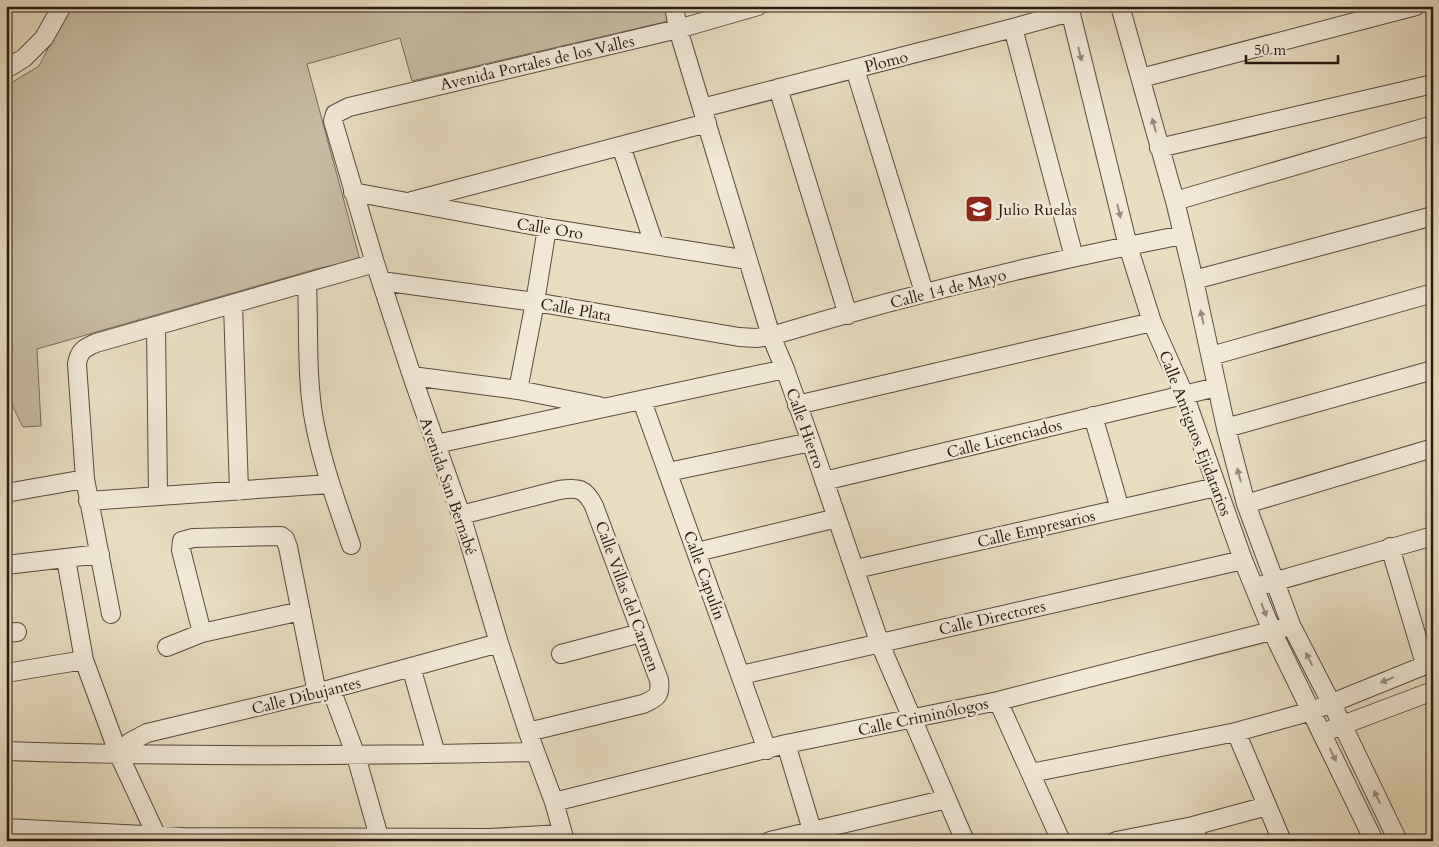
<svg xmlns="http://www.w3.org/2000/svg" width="1439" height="847" font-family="Cardo,serif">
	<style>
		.green { fill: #c8bca2; stroke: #786a58 }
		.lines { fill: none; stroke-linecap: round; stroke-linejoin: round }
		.minor-casing { stroke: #594a3b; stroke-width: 20 }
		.minor { stroke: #f1e9d6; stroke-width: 18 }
		.oneway { fill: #978b7c }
		.labels { text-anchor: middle; stroke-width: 5; stroke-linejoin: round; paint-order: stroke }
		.street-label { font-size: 16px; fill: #29190f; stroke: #f1e9d6 }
		.poi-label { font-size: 16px; fill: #29190f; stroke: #f1e9d6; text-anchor: start }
	</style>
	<rect width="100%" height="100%" fill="#e9ddc0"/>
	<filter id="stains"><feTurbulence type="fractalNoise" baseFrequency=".004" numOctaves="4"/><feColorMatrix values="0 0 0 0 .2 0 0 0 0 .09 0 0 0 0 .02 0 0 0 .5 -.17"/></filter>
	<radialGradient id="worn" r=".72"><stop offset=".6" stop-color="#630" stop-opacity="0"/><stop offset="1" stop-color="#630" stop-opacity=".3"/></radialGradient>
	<!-- green -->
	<path class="green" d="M70,6h596l3,15 -257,60 -12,-43 -93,26 53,196 -40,8 -283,81 4,77 -18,1 -17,-34v-307l33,-20z"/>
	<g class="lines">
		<defs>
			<path id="minor" d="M674,6l4,23 93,307 14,33 26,73 69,202 85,197
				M1069,6l59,240 24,76 32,72 59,166 29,71 102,210
				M1120,6l55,195 19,79 32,148 20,76 45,121 51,99 56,117
				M1013,28l61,229
				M6,69l18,-11 20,-20 18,-32
				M855,69l69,223
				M1141,78l275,-72
				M778,88l70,227
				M702,108l311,-80 57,-16
				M621,146l33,98
				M1159,148l274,-64
				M353,192l194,36 201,32
				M412,201l295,-78
				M1175,201l258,-76
				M1194,280l239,-64
				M381,281l154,21 204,35 17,1 15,-2c135,-41 273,-74 412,-101
				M307,283c2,45 -1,93 7,137 8,43 23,84 37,125
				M233,305l6,186
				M156,327l2,168
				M1211,356l222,-63
				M412,376l106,14 81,16
				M518,390l17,-88 12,-74
				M642,401l125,349
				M797,405l355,-83
				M1093,416l27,93
				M1226,428l207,-58
				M436,444l349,-75
				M668,472l143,-30
				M824,481l393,-94
				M6,493l79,-14
				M88,501l242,-17
				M1246,504l187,-56
				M461,515l98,-25c19,-3 26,-2 35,16l65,174c2,15 -2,18 -16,24l-115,28
				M1390,547l35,117
				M697,552l140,-34
				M66,559l18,101 35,95 40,86
				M6,565l94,-11
				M856,569l360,-82
				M1263,585l170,-49
				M111,614l-26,-135 -8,-115c2,-13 7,-16 19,-21l279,-80
				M6,633l11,-1
				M202,633l-21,-83 1,-9 11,-3 88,-2 4,3 3,8 29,146
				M167,647l35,-14 99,-22
				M561,654l80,-21
				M411,667l25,87
				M6,673l78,-13
				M741,675l502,-115
				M331,689l25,67 23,81
				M998,701l63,140
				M1332,729l101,-38
				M1236,732l46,109
				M786,744l26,86
				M6,751c177,6 353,5 529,1
				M119,755l11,-13 17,-9 184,-44 168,-46
				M1031,773l205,-41 76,-21 121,-49
				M554,802l232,-58 212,-43 285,-73
				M1193,826l6,15
				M6,828l176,9 308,1 72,-4
				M565,841l-11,-39 -26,-70 -29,-89 -38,-128 -49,-139 -37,-113 -42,-142 2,-7 14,-7 329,-78 80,-23
				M770,841l177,-42
				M1116,841l77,-15 74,-20"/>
		</defs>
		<!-- minor casing -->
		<use href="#minor" class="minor-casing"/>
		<!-- minor -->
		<use href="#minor" class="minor"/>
	</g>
	<!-- one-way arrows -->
	<defs><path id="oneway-solid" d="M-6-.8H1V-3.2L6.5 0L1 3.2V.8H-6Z" transform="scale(1.25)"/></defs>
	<g class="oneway">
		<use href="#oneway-solid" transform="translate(1080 54) rotate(76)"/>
		<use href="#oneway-solid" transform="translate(1154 125) rotate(-105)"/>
		<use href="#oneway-solid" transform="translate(1119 211) rotate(76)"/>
		<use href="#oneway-solid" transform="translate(1202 317) rotate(-102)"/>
		<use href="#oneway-solid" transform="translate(1239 475) rotate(-105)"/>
		<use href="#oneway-solid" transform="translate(1264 610) rotate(69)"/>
		<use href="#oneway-solid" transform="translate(1309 659) rotate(-117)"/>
		<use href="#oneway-solid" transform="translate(1387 680) rotate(158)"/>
		<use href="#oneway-solid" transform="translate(1333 755) rotate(65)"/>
		<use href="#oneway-solid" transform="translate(1377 797) rotate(-116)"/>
	</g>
	<!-- icons -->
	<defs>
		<symbol id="school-square" viewBox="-11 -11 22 22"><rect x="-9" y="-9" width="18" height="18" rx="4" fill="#8f2418" stroke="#f1e9d6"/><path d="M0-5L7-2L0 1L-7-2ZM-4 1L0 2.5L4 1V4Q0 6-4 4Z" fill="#fff"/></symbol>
	</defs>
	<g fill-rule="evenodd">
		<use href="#school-square" x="963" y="193" width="32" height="32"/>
	</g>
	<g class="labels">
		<!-- street labels -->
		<g class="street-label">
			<text transform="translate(886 61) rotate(-14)" y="6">Plomo</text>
			<text transform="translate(537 62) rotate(-13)" y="6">Avenida Portales de los Valles</text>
			<text transform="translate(550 228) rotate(9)" y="6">Calle Oro</text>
			<text transform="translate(948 288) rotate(-14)" y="6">Calle 14 de Mayo</text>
			<text transform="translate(576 309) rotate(10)" y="6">Calle Plata</text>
			<text transform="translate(806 428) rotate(70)" y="6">Calle Hierro</text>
			<text transform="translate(1196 433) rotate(69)" y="6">Calle Antiguos Ejidatarios</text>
			<text transform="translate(1004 438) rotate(-14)" y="6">Calle Licenciados</text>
			<text transform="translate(449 486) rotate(71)" y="6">Avenida San Bernabé</text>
			<text transform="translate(1036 528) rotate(-13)" y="6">Calle Empresarios</text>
			<text transform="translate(705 575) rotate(70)" y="6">Calle Capulín</text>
			<text transform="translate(628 596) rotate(70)" y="6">Calle Villas del Carmen</text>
			<text transform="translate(992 617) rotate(-13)" y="6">Calle Directores</text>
			<text transform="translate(306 695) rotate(-14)" y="6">Calle Dibujantes</text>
			<text transform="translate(923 716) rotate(-12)" y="6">Calle Criminólogos</text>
		</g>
		<!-- poi labels -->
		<g class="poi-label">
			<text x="998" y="215">Julio Ruelas</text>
		</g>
	</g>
	<!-- margin -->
	<rect width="1439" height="847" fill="none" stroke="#e9ddc0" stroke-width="25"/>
	<rect x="8" y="8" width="1424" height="832" fill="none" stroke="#29190f" stroke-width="2.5"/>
	<rect x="12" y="12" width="1414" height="822" fill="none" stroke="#29190f"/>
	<!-- scale -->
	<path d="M1246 55v8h92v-8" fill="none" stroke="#29190f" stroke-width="2.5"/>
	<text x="1254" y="55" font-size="15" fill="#29190f" stroke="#f1e9d6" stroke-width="4" paint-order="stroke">50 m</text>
	<rect width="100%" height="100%" filter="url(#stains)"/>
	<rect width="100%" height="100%" fill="url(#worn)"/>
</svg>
